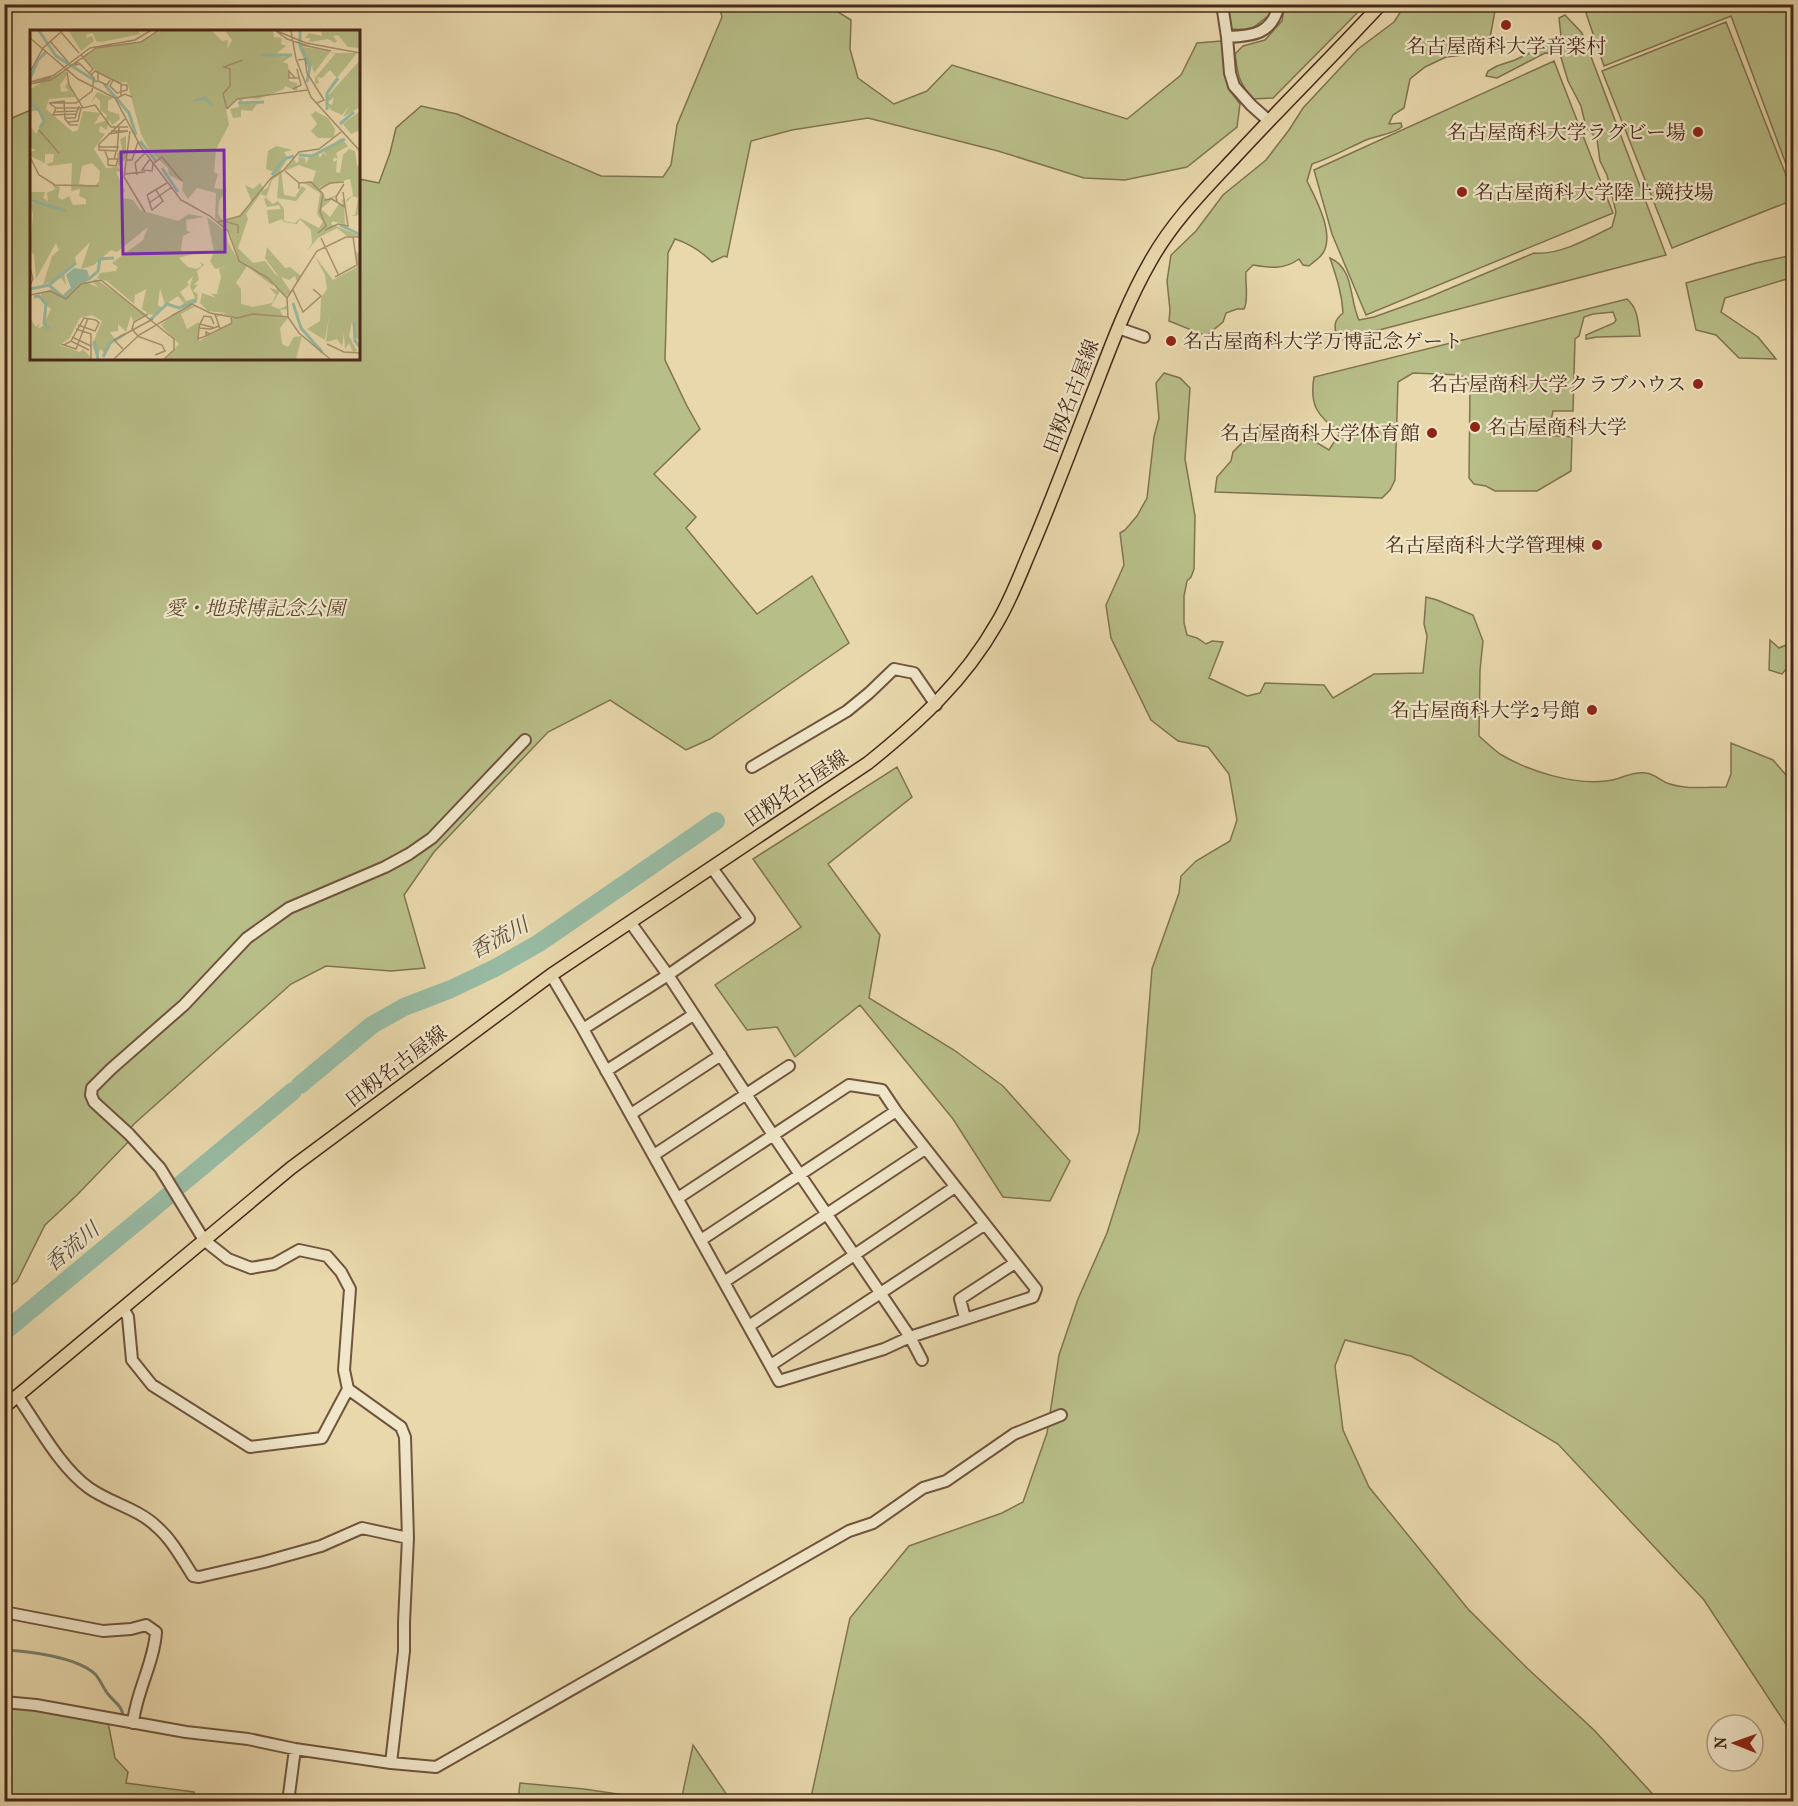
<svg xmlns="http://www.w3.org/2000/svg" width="1798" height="1806" font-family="'IM FELL French Canon','Noto Serif JP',serif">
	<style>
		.green { fill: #b8be88; stroke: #807350; stroke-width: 1.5 }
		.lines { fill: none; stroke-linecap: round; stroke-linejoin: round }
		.stream { stroke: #78806c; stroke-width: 3 }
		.river { stroke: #98bba4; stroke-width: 18 }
		.minor-casing { stroke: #70543e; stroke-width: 14 }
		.major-casing { stroke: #482819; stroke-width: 15 }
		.minor { stroke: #f0e6c9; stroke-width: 10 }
		.major { stroke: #e8d8ac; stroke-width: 12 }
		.poi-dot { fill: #8f2418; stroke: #f0e6c9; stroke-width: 2 }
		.labels { text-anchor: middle; stroke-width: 4.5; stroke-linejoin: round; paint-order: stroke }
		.poi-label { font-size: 20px; fill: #482819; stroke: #f0e6c9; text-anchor: end }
		.street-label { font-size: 20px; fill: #482819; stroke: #f0e6c9 }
		.park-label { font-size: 20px; font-style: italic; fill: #5e462f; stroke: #f0e6c9 }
		.water-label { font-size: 21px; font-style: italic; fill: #5c4d3c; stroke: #f0e6c9 }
		.inset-river { fill: none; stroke: #98bba4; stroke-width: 3 }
		.inset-road { fill: none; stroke: #a89271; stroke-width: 1.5 }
		.view { fill: #7b2cbf; fill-opacity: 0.15; stroke: #7b2cbf; stroke-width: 3 }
		.inset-edge { fill: none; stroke: #482819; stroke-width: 3 }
	</style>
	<rect width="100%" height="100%" fill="#e8d8ac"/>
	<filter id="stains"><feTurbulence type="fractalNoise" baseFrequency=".00333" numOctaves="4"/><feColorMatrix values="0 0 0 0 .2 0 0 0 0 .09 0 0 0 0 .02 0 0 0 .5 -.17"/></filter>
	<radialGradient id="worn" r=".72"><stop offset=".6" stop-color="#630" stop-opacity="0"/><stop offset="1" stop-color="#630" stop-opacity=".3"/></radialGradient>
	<!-- green -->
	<path class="green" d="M719,5h108l24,15 -1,29 8,29 36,26 33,-13 25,-26 175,54 54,-44 16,-32 24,-2 7,47 12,16 -3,23 -50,40 -62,13 -41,-2 -86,-27 -130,-33 -76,12 -41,11 -24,116 -3,-1 -12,6c-11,-11 -21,-18 -37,-23l-7,14 -3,107 22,46 13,23 -46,45 42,43 -10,11 71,86 55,-38 37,67 -139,96 -24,11 -76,-50 -62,32 -114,120 -30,43 21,73 -34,3 -65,-5 -35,18 -157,140 -8,9 5,6 -54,56 -32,30 -28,56 -12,9v-1169l26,-11 1,248h326l1,-179 20,4 11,-30 6,-25 25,-22 36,8 144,62 62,1 8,-12 6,-40 45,-108z
		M1228,5h45l-1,8 -22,17 -20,-1z
		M1285,5h80l-92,93 -20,1c-15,-17 -15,-24 -18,-45l8,-8 22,-6 17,-19z
		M1405,5h91l-6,33 -12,11 -15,6 -17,2 -21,10 -15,12 -6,29 -11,7 -4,9 12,-1 1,4c-11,8 -24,8 -36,13 -18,8 -35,18 -54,24l-5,17c9,18 28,53 16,72 -3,5 -10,9 -14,13l-6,-1 -4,-6c-15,11 -28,9 -46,6l-7,7c-1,11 3,28 -2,37h-7l-11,4 -3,9 -17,14 -37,-15 1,-11 -3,-29 4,-26 25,-24 27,-36 43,-35 23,-30 14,-22 55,-59 36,-27z
		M1580,5h213v178l-62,-167 -127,50 -19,-56z
		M1565,15l17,18 84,222 -329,86c-2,-14 -5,-19 6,-28 -1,-20 -7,-37 -13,-55 25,11 19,42 29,62l15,-3 53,-19 107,-45c24,3 56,-15 78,-26l4,-15 -9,-37 -7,-14 -3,-22 -11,-12 -5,-21 -13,-25 -8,-27 -15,-1 -48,25 -11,-2 2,-5 9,-5 18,-6 43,-20 3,-4 -2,-18z
		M1726,22l67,171v7l-121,48 -70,-177z
		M1554,61l59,152 -247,102 -34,-81 -18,-64z
		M1793,255v22l-68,21 -4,14 37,25 18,22 -37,-1 -23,-23 -20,-5 -10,-47 70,-20z
		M1627,299c11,9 11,23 13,37l-43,1 -11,2v-4l28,-12 2,-3 -3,-8 -20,2 -9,3 -5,19 -4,3 -2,72h-20l-5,24 24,2 -1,34 -34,20h-42l-9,-5 -12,-2 -5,-6 1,-92 -9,-11 -48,-2 -15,9 -3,98 -5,10 -8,8 -167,-6 2,-15 14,-16 2,-9 28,-28 27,1 41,25 11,-17c-22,-17 -31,-27 -26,-56z
		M1164,373l16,5 10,10 -5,71 10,57 -1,53 -3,8 -4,4 -3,15v27l3,12 10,3 9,6 6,-3 11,1 -14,36 38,18 13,-3 5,-10 59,2 9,13 41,-24 49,-1 4,-37 -3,-12 2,-27 11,3 36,15 10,26 -3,29 -1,66c7,6 14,13 21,18 28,17 73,31 106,27 15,-1 24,-10 40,-8 8,1 14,7 21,10 18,7 40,4 59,4l5,-13v-31l42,17 13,15 7,-7v967l-89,-135 -146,-156 -147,-88 -66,-16 -10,26 8,64 26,57 99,122 59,59 67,62 65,71 -849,1 40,-184 59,-72 93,-33 21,-11 24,-69 12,-78 19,-56 29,-66 32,-101 13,-163 27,-76 2,-17 15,-15 34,-20 7,-21 -8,-46 -21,-27 -30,-6 -27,-21 -40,-82 -5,-33 18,-40 -4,-32 5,-3 12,-14 10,-18 7,-61 5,-19 -3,-35z
		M1770,640l9,8 14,-6v19l-11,13 -13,-4z
		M897,767l15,30 -84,67 52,71 -11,63 85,52 49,36 67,75 -20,40 -47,-4 -50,-78 -93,-114 -65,52 -18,-30 -30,3 -32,-45 86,-58 -48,-68z
		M4,1706l31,3 73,13 7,36 13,14 -2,11 68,9 3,9h-192z
		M693,1745l38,56h-50z
		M520,1783l64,6 81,12h-147z"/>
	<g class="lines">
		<!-- stream -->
		<path class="stream" d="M4,1650c24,1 73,7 91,24 5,5 8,14 13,20 6,8 14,11 15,22"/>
		<!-- river -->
		<path class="river" d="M300,1085l72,-60 32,-18 47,-18 44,-21 44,-25 177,-122
			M180,1185l113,-94
			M4,1332l164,-136"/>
		<defs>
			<path id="minor" d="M1222,4l5,33 3,36 4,13 17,19 18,16
				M1227,37c26,-1 46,-3 52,-33
				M1118,328l26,9
				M752,767l95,-56 22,-18 25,-24 20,4 22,32
				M630,922l38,53 105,160 108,159 29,43 12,23
				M551,975l32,54 196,352 105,-32 26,-12 123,-40 3,-8 -140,-178 -14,-21 -33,-5 -171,113
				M583,1029l85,-54 81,-56 -37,-51
				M606,1071l87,-56
				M631,1114l90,-59
				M654,1155l135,-89
				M701,1240l195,-129
				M724,1282l201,-133
				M123,1308l5,9 4,43 20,25 98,62 72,-9 26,-49 -4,-19 6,-81 -9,-17 -14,-16 -28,-6 -25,14 -23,4 -23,-9 -24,-19 -44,-72 -31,-34 -35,-32 -3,-7 1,-7 19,-19 73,-64 63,-67 42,-30 96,-41 24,-13 23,-16 93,-98
				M965,1318l-5,-19 55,-36
				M749,1326l206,-139
				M771,1365l213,-140
				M348,1389l53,38 4,10 3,101 -4,84v29l-13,112
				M18,1397c21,30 42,70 71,91 21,15 50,21 68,39 15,13 25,32 36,49l6,1 65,-15 57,-16 41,-18 46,10
				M4,1612l99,19 28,-2 15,-4 10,7c-2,31 -20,60 -23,91
				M4,1702l32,3 150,27 62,7 47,10 96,14 45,4 413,-236 24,-8 50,-35 23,-7 68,-47 47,-19
				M288,1802l7,-53"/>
			<path id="major" d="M4,1407l287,-239 260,-193 317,-212c51,-41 96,-82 129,-140 15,-25 25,-54 37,-81 21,-50 40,-101 60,-152 17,-44 33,-88 56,-128 22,-40 55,-73 85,-105 48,-52 98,-101 146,-153"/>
		</defs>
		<!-- minor casing -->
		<use href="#minor" class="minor-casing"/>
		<!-- major casing -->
		<use href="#major" class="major-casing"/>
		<!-- minor -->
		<use href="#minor" class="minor"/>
		<!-- major -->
		<use href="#major" class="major"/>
	</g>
	<!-- markers -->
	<g class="poi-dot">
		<circle cx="1506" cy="25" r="6"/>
		<circle cx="1698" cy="132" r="6"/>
		<circle cx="1462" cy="192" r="6"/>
		<circle cx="1171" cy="341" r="6"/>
		<circle cx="1698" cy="384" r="6"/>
		<circle cx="1475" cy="427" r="6"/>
		<circle cx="1432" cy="433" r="6"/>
		<circle cx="1597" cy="545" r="6"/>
		<circle cx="1592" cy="710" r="6"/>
	</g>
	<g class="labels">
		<!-- poi labels -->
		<g class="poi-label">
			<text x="1506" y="53" text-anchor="middle">名古屋商科大学音楽村</text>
			<text x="1686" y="139">名古屋商科大学ラグビー場</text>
			<text x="1474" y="199" text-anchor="start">名古屋商科大学陸上競技場</text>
			<text x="1183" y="348" text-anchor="start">名古屋商科大学万博記念ゲート</text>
			<text x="1686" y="391">名古屋商科大学クラブハウス</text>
			<text x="1487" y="434" text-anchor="start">名古屋商科大学</text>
			<text x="1420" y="440">名古屋商科大学体育館</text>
			<text x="1585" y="552">名古屋商科大学管理棟</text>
			<text x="1580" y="717">名古屋商科大学2号館</text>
		</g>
		<!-- street labels -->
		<g class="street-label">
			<text transform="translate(1071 396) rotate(-69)" y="7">田籾名古屋線</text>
			<text transform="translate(796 788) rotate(-34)" y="7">田籾名古屋線</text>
			<text transform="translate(396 1066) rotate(-37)" y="7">田籾名古屋線</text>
		</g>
		<!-- park labels -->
		<g class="park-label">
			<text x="255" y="615">愛・地球博記念公園</text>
		</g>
		<!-- water labels -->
		<g class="water-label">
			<text transform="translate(499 938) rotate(-28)" y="7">香流川</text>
			<text transform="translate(72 1247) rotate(-40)" y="7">香流川</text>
		</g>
	</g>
	<!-- overview -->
	<g transform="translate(30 30)">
		<rect width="330" height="330" fill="#e8d8ac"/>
		<path d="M39,1h68l4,3 -40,8 -5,-1 -3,-8 -6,1 -1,4 6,-2 2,5 -13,10zM131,1h51l10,10 6,-1 -1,9 5,-9 -7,-9h48l1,6 8,1 -1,6 5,2 -9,7 5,4 11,-2 -10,7 5,2 1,17 8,2v8l-12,-5 -1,3 -26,10 -15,-1 -1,6h15l-5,7 -11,-1v7l-8,1 -3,-9 9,-2v-8l-13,10 3,16 -13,24 -2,23 4,2 -4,14 13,2 -8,11 -1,13 5,7 16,-4 13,-15 -7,-17 8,4 7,-6 4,6 -18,25 2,5 -10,29 15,15 12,-2 10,13 4,3 -14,-19 2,-11 18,21 5,-1 11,9 -4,6 -2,-6 -6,4 -8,-3 10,15 -5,4 -6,-5 -9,15 8,3 8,-3 1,3 -8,1 3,6 -7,1 12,1 -8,10 2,16 6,3 6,-10 8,-1 -6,23h-131l14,-15 -18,-19 12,-11 16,-8h7l-15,8 6,15 12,-7v19l34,-18 -2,-6 -8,-3 -6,3 -1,-3 11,-1 -19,-2 -8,-8 2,-10 14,5 -5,-4h6l4,-17 -2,-8 7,-2 -11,2 -5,-8 4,-9 -7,-35 19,14 2,12 11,18 10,4 -10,-5 -9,-27 -15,-15 1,-25 -19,-5 -9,11 -6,-9 1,-8 -14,-7 -1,-7 -18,-17 -9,-17 -14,-52 -8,1 -22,-11 -14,-16 19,-10 39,-4zM217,236l26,20 -2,-6 7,10 -8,-2 6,7 -4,8 -19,4 -12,-3v-15l-5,-6zM291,1h39v17l-12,-1 -10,-12 -5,1 4,5 -2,2 -7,-4 -19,3 1,-4h-5l4,-5 13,3zM272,17l22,3 11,3h22l-20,25 -7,-8 -8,8 -5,-1 2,6 -4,1v-6l20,-24 -5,-2 -16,21 -2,-7 4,1 -6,-2zM330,30v47l-17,10 6,-11 -7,9 -11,-5 -6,-8 7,3 2,-8 -6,5 -1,-5zM35,40l2,5 -7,10 1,7 8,-1 -4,-4 3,-6 7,16 -26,2 -3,10 27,23 5,-2 5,-19 18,2 -7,11 11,-3 2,-6 -7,-5v-9l-4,-4 -5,5 6,-10 16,6 -5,3v10l11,3 1,5 -8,6 -3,-6 -2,11 -7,-4 -1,6 6,2 -11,15 12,19 12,-1 -1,-13 5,-5 -2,-10 6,-3v22l-8,9 3,4 -5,1 9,19 -5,6 13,3 7,10 38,11 11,-7 15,3 -18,3 1,11 4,1 -8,4 -2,13 4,6 2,-4 5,3 -13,4 9,9 9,2 5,-3 -2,-4 4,3 -7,6 2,9 -6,5 5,-1 -5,7 5,3 -1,8 -17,5 4,-4 -6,-7 -13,9 -5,-17 -2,17 4,3 -7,7 -6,-1 -7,-5 4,-20 -11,6 -1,9 -27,-23 -10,-3 3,-5 16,-2 2,-4 -6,-4 31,-23 5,-13 -31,25 -6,-2 -17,15 -13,4 9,-27 -15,15 1,6 -12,10 2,12 -5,-7 -18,7 9,-29 7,-6 -3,-7 -20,36 -2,-25 -4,-2 3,-38 -3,-10 7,-2 -7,-4v-6h15l-2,6 5,3 -1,-8 8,-4 -3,-5 8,3 -2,10 4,3 7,-4 4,9 13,-1v-5l-7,-3 1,-7 -9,2 1,-28 -23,3 -3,-2 7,-2 1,-8h-9v9l-15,-7v-5h6l-6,-4v-21l6,8 7,-12 -4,-11h-9v-22zM62,133l8,8 -1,10 -4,5 -16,-2 3,-18zM163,246l-3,10 5,12 -9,3 -6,-9 9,-7 -2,-3zM285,81l13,7 7,11 -1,9h-16l-7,-7 6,-7 -6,-9zM330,81v19l-9,4 -8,-10zM311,108l7,8 -12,7 2,6 -4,-2 -1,5 4,-2 -1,12 4,1 3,-18 6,-6 6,2 2,15 3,-2v50l-5,2h-4l4,-1 3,-17 -6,-2 -6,7 1,-4 6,-4 -3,-16 -31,8 7,12 11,-4 -16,14 9,8 9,-13h4l-2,-5 3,1 1,25 -12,-4 -2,3 29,12h-13l-10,-8 -19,10 -11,13 5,-8 -1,-13 -11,-11 -3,5 -13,-2 -2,-3 -13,5 -2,-14 14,-1 -2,-4 -12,2 -3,-8 3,-3 -8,-2 9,-7 6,-15 -8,-3 2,-18 8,-5 17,4 -9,2 4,6 -7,11 3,26 11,2 7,-11 4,3 -10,12 -19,-3 2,-23 -7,5 -6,18 7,6 5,-3 6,8v12l11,2 5,-5 19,10 4,-6 -6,-8 3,-21 -18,-11 10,1 4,-12 -17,-6 -15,6 10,-12 2,4 3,-2 -1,-4 7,1 1,6 3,-7 9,-4 2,5 3,-6 4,5 -3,-6zM326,221l4,4v86l-5,-5 -3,-15 -3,15 8,15 -4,1 -4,-9 -4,6 -1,-16 -2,13 -5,-7 -11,3 3,-26 -4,24 -18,-11 13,-8 1,-23 6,-9 -2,-14 -11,-20 19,25 24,-13zM66,249l50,35 -13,7 -2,-6 -5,17 -8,-8v7l-8,1 4,6 -5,11 -4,4 -5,-4 -2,8 -6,-12 10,-24 -10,-6 -12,3 -11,21 -10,6 21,7 3,-3 8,9 -61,1v-41l6,9 4,-4 -2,5 4,-1 9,-18 -9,-7 -1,-9 10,-4 13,8 13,-15 7,-1 15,7 -7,-7z" fill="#b8be88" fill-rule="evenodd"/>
		<path d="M44,238l13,2 2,7 -18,11 -5,-13z" fill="#98bba4"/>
		<path class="inset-river" d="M9,1l17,25 41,26M270,1v14l10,21 -3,16M270,16l10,23M231,25h31M0,49l8,-19 8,-8M74,54l25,29 7,22M163,71l12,-3 7,7M0,73l9,7 5,11 -4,7M208,73l26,-1M297,80v-17l11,-15M310,94l14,-12M110,111l16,20M269,125l13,1 33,-17M132,138l16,24M242,145l12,-16 10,-3M0,170l36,11M310,195l19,9M59,249l9,-8 2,-12 14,-1M19,255l27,-22M0,259l19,-4 14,12 16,-15 10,-3M4,267l5,-1 7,8 -2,19 5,6M263,273l8,25 21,24M120,290l17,-16 12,4 17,-7M324,292l1,19 5,6M64,311l4,18M73,327l7,-14 15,-9"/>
		<path class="inset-road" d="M246,1l11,8 24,8M247,1l29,12 54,10M261,1l5,28 15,38 49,54M31,2l18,21M0,8l48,41 37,19 26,49 40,53 29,16 18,15 11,30 29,17 19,20 1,19M20,11l18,21M272,15l29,6M51,25l12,14 -4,4M268,30l7,-1 2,14 17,27 -7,3M0,42l13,-24 19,-17M37,42l2,13 14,23 12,-3 16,22h17M68,43v8l9,4 3,-5M61,45l4,-4 26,13v12M265,48l-6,-7v7h10M83,50l-3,6 7,7 10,-3v-5h-6M0,52l25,-7M3,53l17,-5 40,-30 45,-8 15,-9M0,54l21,-4 45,-32 45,-6 17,-11M263,59l8,-4 -4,-16M85,69l10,-5 7,3M19,73h27l16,-12 2,-13 -14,-14 -5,1 2,-3 3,2M19,73l7,5h25l-3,13 -10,1M19,73l15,-2 1,18 5,6h8M26,78l-3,7 23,-1M197,79l10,-10 71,-9M197,79l-4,-15 7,-8v-17l-6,-2 19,-7M24,82l24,-1M35,88h10l4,-12M89,98l-2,23 -18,-1v-6l26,-25M9,100l20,23M100,101l-6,46 21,35M78,104l20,-3h-17M69,117h20M75,121l3,8h6l2,-7M0,127l9,18 16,10 44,1M78,129v6l8,1 2,-7h-4M120,129l-8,11 10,1 1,-7 9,-7 20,24M97,130h5l6,-18M255,141l14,12v6M94,144l21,-2M107,145l-2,-12 10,-10M269,153l12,-1 12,12 -3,18 6,14 -8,7M290,159l10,-6 14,-1M117,165l5,15 11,-9 -7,-11M117,165l20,-12M294,170l8,-1 13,8M307,172l-1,-5 8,-13M119,173l23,-16M193,191l15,4v8M188,192l22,-6 31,-38 12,-7 16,-19 20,-3 22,-17M295,200l13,-6 10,2 -5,-34M291,208l18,38M0,238l3,11 -3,6M305,247l22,-12 -4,-28M263,260l10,22 18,-16 -8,-7M0,265l20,-4 16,8 15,-15 20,-4 73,59v11l-10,9M257,268l30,-47 29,-14h14M170,294l4,-8 7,1 3,7M48,295l17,6 4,-8 -3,-3M169,298l-1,11 8,-3M185,298l-15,-4 -1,4 12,1 8,-3M46,299l15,5v25M190,299l12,-6 -1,-5M180,304l-4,-2v4l14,-7 -5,-15M107,306l25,9 3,6 -10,4M108,306l-6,-7 2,-7 14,-8M42,307l19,9M41,311l13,-23 12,2M31,314l15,5 12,-31M297,314l17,8 16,1M34,315l7,-4 18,9M93,319l-9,-9 39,-21M84,329l25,-24 53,-31 18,9 27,5 16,-4 35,3 11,16 31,26"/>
		<path class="view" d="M194,120l1,102 -102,2 -2,-102z"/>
		<rect width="330" height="330" class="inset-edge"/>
	</g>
	<!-- margin -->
	<rect width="1798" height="1806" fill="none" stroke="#e8d8ac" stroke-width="24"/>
	<rect x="6" y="6" width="1786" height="1794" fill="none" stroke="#482819" stroke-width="3"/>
	<rect x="12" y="12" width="1774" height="1782" fill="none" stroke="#482819" stroke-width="1.5"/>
	<!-- north arrow -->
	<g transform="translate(1735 1743) rotate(271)"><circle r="28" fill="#f0e6c9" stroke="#ad9a83" stroke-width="1.5"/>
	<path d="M0-4.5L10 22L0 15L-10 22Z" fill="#8f2418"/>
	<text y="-9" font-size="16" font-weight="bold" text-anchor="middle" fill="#482819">N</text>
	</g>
	<rect width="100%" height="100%" filter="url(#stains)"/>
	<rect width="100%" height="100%" fill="url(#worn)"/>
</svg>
